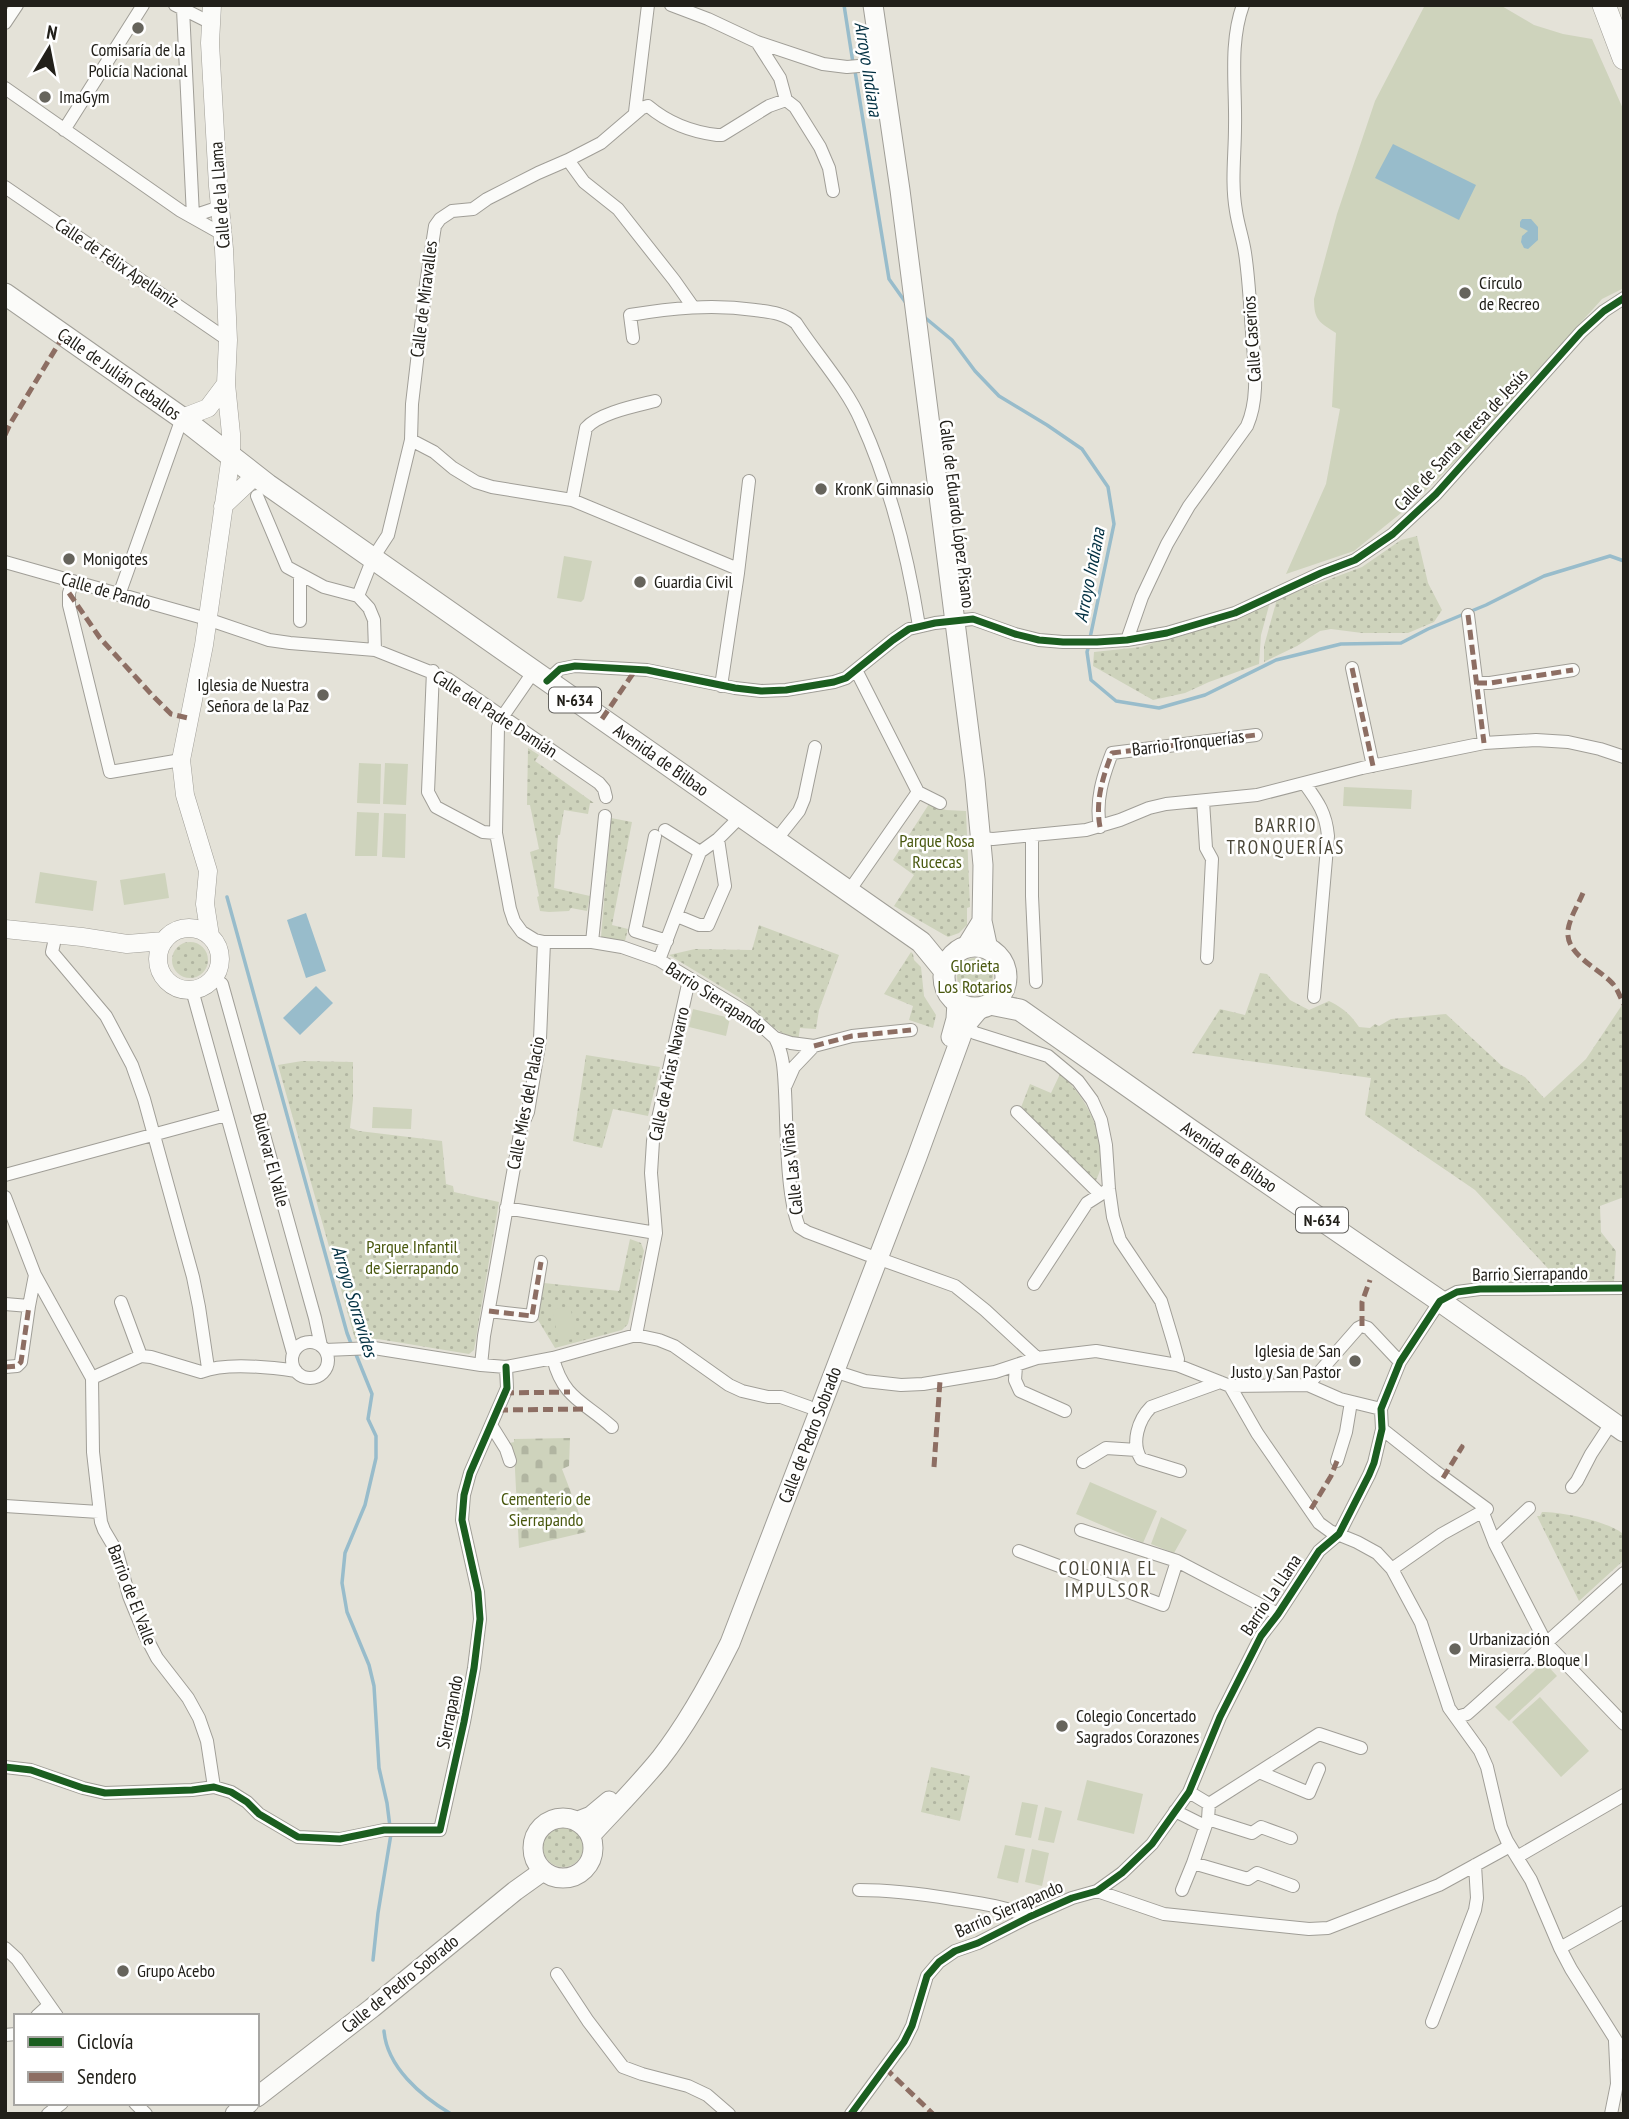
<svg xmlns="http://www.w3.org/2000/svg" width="1629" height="2119" font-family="'PT Sans Narrow',sans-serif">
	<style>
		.green { fill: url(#green-dots) }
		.cemetery { fill: url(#cemetery-stones) }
		.pitch { fill: #ced3bc }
		.water { fill: #98bccb }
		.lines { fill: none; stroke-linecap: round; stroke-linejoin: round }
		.stream { stroke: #98bccb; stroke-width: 3.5 }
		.minor-casing { stroke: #a09e97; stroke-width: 14 }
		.secondary-casing { stroke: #a09e97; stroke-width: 19 }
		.primary-casing { stroke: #a09e97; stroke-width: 21 }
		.trunk-casing { stroke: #a09e97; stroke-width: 23 }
		.motorway-casing { stroke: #a09e97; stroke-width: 24 }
		.minor { stroke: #fbfbf9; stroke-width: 12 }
		.secondary { stroke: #fbfbf9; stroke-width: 18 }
		.primary { stroke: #fbfbf9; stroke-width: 19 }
		.trunk { stroke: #fbfbf9; stroke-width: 21 }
		.motorway { stroke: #fbfbf9; stroke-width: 23 }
		.quiet { stroke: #8d6e63; stroke-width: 5; stroke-dasharray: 10 5; stroke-linecap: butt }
		.cycleway-casing { stroke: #fff; stroke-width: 11 }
		.cycleway { stroke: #1b5e20; stroke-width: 7 }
		.poi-dot { fill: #66645c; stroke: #fff; stroke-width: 2.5 }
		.labels { text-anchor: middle; stroke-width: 5; stroke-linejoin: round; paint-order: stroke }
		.shield { fill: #fff; stroke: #64635f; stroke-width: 2 }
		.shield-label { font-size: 16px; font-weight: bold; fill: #22201a }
		.poi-label { font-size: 18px; fill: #22201a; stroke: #fff; text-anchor: start }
		.street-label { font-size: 18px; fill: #22201a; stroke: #fff }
		.park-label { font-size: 18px; fill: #49580f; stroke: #fff }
		.water-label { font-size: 19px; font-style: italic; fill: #002f41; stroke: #fff }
		.neighbourhood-label { font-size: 19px; letter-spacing: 2px; fill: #4a4637; stroke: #fff }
	</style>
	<defs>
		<pattern id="green-dots" width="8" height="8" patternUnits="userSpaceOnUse" patternTransform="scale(1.75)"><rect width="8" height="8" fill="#ced3bc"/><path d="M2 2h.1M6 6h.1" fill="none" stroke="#b1b5a1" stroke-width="1.8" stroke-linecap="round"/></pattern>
		<pattern id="cemetery-stones" width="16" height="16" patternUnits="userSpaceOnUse" patternTransform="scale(1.75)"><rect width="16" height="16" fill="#ced3bc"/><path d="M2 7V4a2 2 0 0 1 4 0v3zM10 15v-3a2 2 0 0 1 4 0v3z" fill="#b1b5a1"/></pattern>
	</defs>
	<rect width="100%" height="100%" fill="#e4e2d8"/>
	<!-- green -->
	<path class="green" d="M1417,536l11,47 14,27 -8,12 -26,11h-46l-31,-4 -11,2 -23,15 -33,16v-16l13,-47 85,-32 39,-27z
		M1270,602l-9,33 -2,29 -50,18 -24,11 -32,7 -60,-34 1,-14 47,-5z
		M528,748l11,7 -4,6 59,42h-4l-2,11 -24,-4 -4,25h-2l-4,53 36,8 -3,15 -16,-3 -2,3 -20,1 -9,-1 -3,-14 2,-1 -9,-44 9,-3 -9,-44h-3z
		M929,804l17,6 20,1 4,96 -3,1v17l-8,8 -11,4 -54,-31 20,-31 -21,-15z
		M611,818l21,4 -20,103 16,4 -3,12 -24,-4z
		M759,925l80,30 -20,55 -3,19 -16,-1 -2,14 -24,-14 -34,-30 -71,-43 26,-6 57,1z
		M172 960a18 18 0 1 1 36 0a18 18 0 1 1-36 0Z
		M911,952l2,2 1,6 7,7 3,29 12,19 -3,13 -24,-8 4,-14 -29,-12z
		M957 976a18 18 0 1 1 36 0a18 18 0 1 1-36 0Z
		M1260,973l7,1 23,26 19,10 20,-9c13,6 22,14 30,26l11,1 5,-4 4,2 12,-7 55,-5 56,52 23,11 19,21 42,-39 36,-54 2,4v188l-24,9 1,26 15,19 -2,31 -58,-5 -81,-87 -110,-75 6,-37 -179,-25 28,-44 25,6z
		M586,1055l74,12 -12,49 -35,-7 -11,39 -29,-7z
		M302,1061l51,1v37l-3,29 9,3 83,10 4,43 7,2 1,6 45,10 -25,148 -5,4 -91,-15h-23l-77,-274z
		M1060,1074c27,22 55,75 35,108l-75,-72 10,-26 21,9z
		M630,1239l11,4 3,8 -16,73 -6,6 -67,18 -17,-28 6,-37 75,8z
		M1542,1512c20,0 64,9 80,21l2,27 -45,41 -42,-85h3z
		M931,1767l39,9 -10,45 -39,-9z
		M543 1847a20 20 0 1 1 40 0a20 20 0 1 1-40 0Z"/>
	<!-- cemetery -->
	<path class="cemetery" d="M570,1438l-1,28 -7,3 24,63 -67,16 -5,-98h-3l-1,-7 4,-1v-3z"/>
	<!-- pitch -->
	<path class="pitch" d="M1425,5h75l34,20 29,9 29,5 32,72v177l-22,11 -138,154 -53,52 -57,46 -68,23 40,-90 14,-75 -8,-2 4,-74c-17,-11 -22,-13 -22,-34l23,-85 38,-113z
		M564,556l28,5 -8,38 -3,3 -24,-4z
		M359,763l22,1 -1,40 -23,-1z
		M385,763l23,1 -2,41 -23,-1z
		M1344,787l68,3 -1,19 -68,-3z
		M357,812l22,1 -2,43h-22z
		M384,813l22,1 -1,44 -23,-1z
		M40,872l57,9 -4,30 -58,-8z
		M165,873l4,25 -45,7 -4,-25z
		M693,1009l37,9 -4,18 -37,-9z
		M373,1107l39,2 -1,20 -39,-1z
		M570,1306l7,32 -18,4 -7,-32z
		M1090,1482l67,29 -14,32 -67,-29z
		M1161,1517l26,13 -13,23 -23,-9z
		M1544,1662l13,14 -48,45 -14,-14z
		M1540,1697l49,54 -28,26 -49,-55z
		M1087,1780l56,14 -9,40 -57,-14z
		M1022,1802l16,3 -7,33 -16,-3z
		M1045,1807l17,4 -8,32 -16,-3z
		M1005,1845l20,4 -7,34 -21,-5z
		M1032,1849l17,4 -7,33 -17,-4z"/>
	<!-- water -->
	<path class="water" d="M1393,144l83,41 -17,35 -84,-42z
		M1522,219h9l7,8v13l-10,9 -4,-1 -3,-6 1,-6 6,-5 -8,-4v-5z
		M306,913l20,58 -20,7 -19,-58z
		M316,986l17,17 -33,32 -17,-17z"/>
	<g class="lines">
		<!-- stream -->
		<path class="stream" d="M844,5l9,58
			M855,71l34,208 17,24
			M923,316l29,24 23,31 24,25 48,29 35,24 26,38 6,37 -24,114
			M1089,645l-2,7 4,28 25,21 43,7 46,-13 71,-35 65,-16 60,-1 27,-14 58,-24 58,-29 66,-20 14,5
			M227,897l120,436 5,13
			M355,1352l17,42 -4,25 8,17v22l-11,47 -20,48 -3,30 5,29 22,53 5,21 5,82 8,35 3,24
			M373,1960l5,-47 13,-79
			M384,2031c3,36 37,65 67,83"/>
		<defs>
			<path id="minor" d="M175,5l36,18
				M671,5l37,14 49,23 66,22 24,3 35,-3
				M183,9l10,207
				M5,23l12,-18
				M757,42l23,36 6,22 9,7 25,40 9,21 4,23
				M5,88l176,123 41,23
				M635,112l13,-107
				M64,130l79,-125
				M568,160l33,-17 41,-35 6,-2c19,16 44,26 69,29h5l47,-29 17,-6
				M5,187l223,153
				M193,216l27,-9
				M633,338l-3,-23c42,-7 82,-11 125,-5 15,2 29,3 41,13 20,31 51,65 65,98 29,64 47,136 58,205
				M411,440l23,12 19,16 23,14 16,5 80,13 166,69
				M257,496l30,71 37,20 34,9 11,12 5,12 1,30
				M572,500l14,-72c13,-15 49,-22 69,-27
				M5,562l202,57 62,21 21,3 85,7 73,29 151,104 5,6 2,8
				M300,574v47
				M73,581l-4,12v12l41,167 71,-12
				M119,595l63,-177
				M358,596l15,-38 15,-23 23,-95 1,-36 14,-120 9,-58 5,-7 12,-8 21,-2 14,-10 51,-26 30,-13 16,22 34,27 56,71 19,27
				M1468,615l16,128
				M1127,640l15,-43 25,-53 22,-38 58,-80c13,-30 7,-62 5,-94 -2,-26 -3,-53 -7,-79 -2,-14 -7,-28 -9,-42 -5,-29 -1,-56 -1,-84 1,-40 -6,-84 8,-122
				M1352,668l21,98
				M856,670l62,122 22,11
				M433,671l-5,121 8,15 47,25 13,1
				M534,671l-31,45 -5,11 -2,106 14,76 4,12 8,11 13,8 9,2h48l30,5 37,13 88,53 28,25 16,5 23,3 38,-10 59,-6
				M547,681l13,-12 15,-3 72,4 88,18 26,3 25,-1 48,-8 12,-4 47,-38 16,-11 26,-6 38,-4 42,15 24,6 24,2h34l30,-2 40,-7 68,-20 86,-40 34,-13 38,-26 43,-40 145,-162 23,-21 20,-13
				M1477,683h13l83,-13
				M721,686l17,-113 11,-92
				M1305,784c13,18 21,29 23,52l-14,161
				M1203,801l3,47 6,11 -5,99
				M1100,827c-5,-26 3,-51 12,-74l144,-18
				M665,830l35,22
				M1032,835v61l4,86
				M655,836l-20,95 32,10
				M981,838l12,1 93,-9 34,-10 29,-12 17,-4 91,-9 105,-27 122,-25 52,-3 32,2 32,7 24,8
				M776,840l23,-29 5,-12 11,-52
				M849,891l69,-99
				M677,916l22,9h9l17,-39 -7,-47
				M56,934l-4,18 54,64 26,49 12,34 49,178 6,30 9,61
				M592,942l13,-126
				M659,960l41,-108 18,-13 23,-23
				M214,978l8,6 93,334 6,28
				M192,990l101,363
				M965,1026l10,7 73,23 30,25 14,19 9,20 5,25 3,44 4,28 7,23 41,61 12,40 5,18 -1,6
				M775,1038c9,17 9,35 10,53 2,38 1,103 14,136l8,5 61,23
				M786,1085l8,-18 20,-21
				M1017,1112l83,82
				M5,1175l221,-60
				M5,1197l30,78 57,103 1,74 8,70 3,8 13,22 12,44 16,39 12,23 31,40 11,20 8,23 7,46
				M506,1208l150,25
				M877,1258l78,28 30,24 52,48
				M1034,1284l53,-81 22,-14
				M121,1302l20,54
				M5,1304l24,2 6,-31
				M489,1311l43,5 9,-54
				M636,1335l20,-102 -5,-60 2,-32 36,-161
				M292 1360a18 18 0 1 1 36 0a18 18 0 1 1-36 0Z
				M325,1350l49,-2 107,17 25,2 47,-9 83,-23 23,5 15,6 55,39 13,6 26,6h13l28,10
				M553,1358c10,41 32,44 59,69
				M481,1365l3,-29 37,-208 7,-16 12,-73 4,-97
				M1016,1366l-1,14 5,11 45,20
				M5,1367l12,-1 4,-4 8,-56
				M834,1371l31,10 36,4 22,-1 72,-12 42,-14 59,-7 81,14 53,21 78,-1 32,14 41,10
				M92,1378l49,-22 10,1 50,15c25,-10 68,-5 95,-1
				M1308,1385l50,-57 4,-2 6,2 32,34
				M1230,1386l27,47 62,90 11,8 27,11 20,11 15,16 29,54 28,85 31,43 7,16 14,60 6,14 24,39 29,68 11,21 53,84
				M491,1425l15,24 4,12
				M1382,1429l53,42 52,38 -45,25 -50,35
				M1337,1461l9,-29 5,-30
				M1083,1462l23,-14 31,2
				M1180,1471l-39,-12c-10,-16 -3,-39 10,-52l69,-25
				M1572,1487l5,-6 14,-27 21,-32
				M5,1506l94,6
				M1483,1513l12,31 51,99 78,81
				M1081,1530l96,31 101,53
				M1494,1541l35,-33
				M1019,1551l144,54 14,-44
				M1457,1717l10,-3 8,-7 149,-134
				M5,1767l26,3 52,18 22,5 87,-3 22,-3 17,5 16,10 12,12 39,23 42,2 44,-9h56l24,-108 10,-54 6,-49 -2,-27 -16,-72 2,-25 6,-22 37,-85 -1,-21
				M1259,1772l50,21 10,-24
				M1189,1792l20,12 110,-70 42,14
				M1209,1804l-1,15 -15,44 55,16 9,-6 36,13
				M1175,1811l30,15
				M1208,1819l44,14 9,-6 30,11
				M1517,1857l107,-62
				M859,1890c32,0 63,4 94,9 26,4 51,7 76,18
				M1182,1890l11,-27
				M1097,1891l67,23 145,15 19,-1 111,-43 71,-39
				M5,1948l12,11 40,57
				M1560,1948l64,-36
				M557,1974l31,47 35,46 19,7 46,12 19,9 22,19
				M37,2016l12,-11
				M1432,2022l43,-112 2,-12 -2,-33
				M5,2035l11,-1
				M135,2103l11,11
				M48,2114l14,-11
				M851,2114l53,-72 8,-16 15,-50 12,-14 16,-11 23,-8 51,-26 43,-19 25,-7 25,-18 30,-29 37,-52 31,-75 41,-81 17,-22 41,-63 20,-17 30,-59 5,-12 8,-34 -1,-20 19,-47 40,-61 17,-9 23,-3 144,-1
				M1611,2114l6,-30 -2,-43"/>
			<path id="secondary" d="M182,418l26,-10 18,-24
				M223,506l33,-31
				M158 959a31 31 0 1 1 62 0a31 31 0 1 1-62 0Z
				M5,929l77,8 45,7 37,-3
				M210,936l-5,-32 3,-33 -23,-76 -4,-35 23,-115 27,-190v-21l-5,-50 2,-44 -4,-91 -6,-63 -8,-143 2,-38"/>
			<path id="primary" d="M873,5l27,185 75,589 8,86 -1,56 6,28
				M966,947l16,-26
				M951,1037l5,-18 1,-17
				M533 1848a30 30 0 1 1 60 0a30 30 0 1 1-60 0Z
				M578,1821l13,-5 18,-15
				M591,1835c23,-25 47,-49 69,-76 28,-36 50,-76 70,-116l187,-486 48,-131 16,-19
				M257,2097l115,-89 143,-117 28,-20
				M235,2114l14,-11"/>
			<path id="trunk" d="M5,294l177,124 86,67 653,457 23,28
				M944 977a31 31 0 1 1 62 0a31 31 0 1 1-62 0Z
				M990,1004l30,6 169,119 251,172 184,130"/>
			<path id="motorway" d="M1604,5l20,53"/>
		</defs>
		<!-- minor casing -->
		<use href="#minor" class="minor-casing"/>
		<!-- secondary casing -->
		<use href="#secondary" class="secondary-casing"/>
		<!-- primary casing -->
		<use href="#primary" class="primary-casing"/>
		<!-- trunk casing -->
		<use href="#trunk" class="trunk-casing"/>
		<!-- motorway casing -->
		<use href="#motorway" class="motorway-casing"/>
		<!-- minor -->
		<use href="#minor" class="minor"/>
		<!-- secondary -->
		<use href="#secondary" class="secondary"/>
		<!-- primary -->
		<use href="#primary" class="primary"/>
		<!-- trunk -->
		<use href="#trunk" class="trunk"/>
		<!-- motorway -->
		<use href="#motorway" class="motorway"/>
		<!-- quiet -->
		<path class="quiet" d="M5,435l5,-11 54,-89
			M69,593l31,45 53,58 18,18 17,4
			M1468,615l16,128
			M1352,668l21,98
			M1477,683h13l83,-13
			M602,719l34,-50
			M1100,827c-5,-26 3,-51 12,-74l144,-18
			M1583,893c-5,12 -13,24 -15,37 -3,25 31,38 45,54 5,6 7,13 11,20
			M814,1046l38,-10 59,-6
			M489,1311l43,5 9,-54
			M1362,1326v-24l8,-22
			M5,1367l12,-1 4,-4 8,-56
			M504,1393l66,-1
			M498,1410l89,-1
			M934,1467l6,-86
			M1443,1478l19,-31 -2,-1
			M1311,1509l20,-33 6,-15
			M885,2068l48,46"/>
		<defs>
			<path id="cycleway" d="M547,681l13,-12 15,-3 72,4 88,18 26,3 25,-1 48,-8 12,-4 47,-38 16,-11 26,-6 38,-4 42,15 24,6 24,2h34l30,-2 40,-7 68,-20 86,-40 34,-13 38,-26 43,-40 145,-162 23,-21 20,-13
				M5,1767l26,3 52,18 22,5 87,-3 22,-3 17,5 16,10 12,12 39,23 42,2 44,-9h56l24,-108 10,-54 6,-49 -2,-27 -16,-72 2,-25 6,-22 37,-85 -1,-21
				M851,2114l53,-72 8,-16 15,-50 12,-14 16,-11 23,-8 51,-26 43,-19 25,-7 25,-18 30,-29 37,-52 31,-75 41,-81 17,-22 41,-63 20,-17 30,-59 5,-12 8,-34 -1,-20 19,-47 40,-61 17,-9 23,-3 144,-1"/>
		</defs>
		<!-- cycleway casing -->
		<use href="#cycleway" class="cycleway-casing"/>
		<!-- cycleway -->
		<use href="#cycleway" class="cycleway"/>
	</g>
	<!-- markers -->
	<g class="poi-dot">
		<circle cx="138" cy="28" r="7"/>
		<circle cx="45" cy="97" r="7"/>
		<circle cx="1465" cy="293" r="7"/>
		<circle cx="821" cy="489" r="7"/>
		<circle cx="69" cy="559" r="7"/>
		<circle cx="640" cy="582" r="7"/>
		<circle cx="323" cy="695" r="7"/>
		<circle cx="1355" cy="1361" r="7"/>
		<circle cx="1455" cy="1649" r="7"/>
		<circle cx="1062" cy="1726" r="7"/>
		<circle cx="123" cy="1971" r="7"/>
	</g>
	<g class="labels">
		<!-- shield labels -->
		<g class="shield">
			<rect x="549" y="687.5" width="52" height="25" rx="5"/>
			<rect x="1296" y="1207.5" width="52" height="25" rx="5"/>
		</g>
		<g class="shield-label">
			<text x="575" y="706">N-634</text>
			<text x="1322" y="1226">N-634</text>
		</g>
		<!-- poi labels -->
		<g class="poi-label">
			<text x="138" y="56" text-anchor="middle">Comisaría de la<tspan x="138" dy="21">Policía Nacional</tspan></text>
			<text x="59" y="103">ImaGym</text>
			<text x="1479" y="289">Círculo<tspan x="1479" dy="21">de Recreo</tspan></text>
			<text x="835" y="495">KronK Gimnasio</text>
			<text x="83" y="565">Monigotes</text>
			<text x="654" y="588">Guardia Civil</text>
			<text x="309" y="691" text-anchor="end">Iglesia de Nuestra<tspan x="309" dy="21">Señora de la Paz</tspan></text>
			<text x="1341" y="1357" text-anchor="end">Iglesia de San<tspan x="1341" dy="21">Justo y San Pastor</tspan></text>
			<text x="1469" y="1645">Urbanización<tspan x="1469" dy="21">Mirasierra. Bloque I</tspan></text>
			<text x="1076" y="1722">Colegio Concertado<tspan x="1076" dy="21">Sagrados Corazones</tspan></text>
			<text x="137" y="1977">Grupo Acebo</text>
		</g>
		<!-- street labels -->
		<g class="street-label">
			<text transform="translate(220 195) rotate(-94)" y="6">Calle de la Llama</text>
			<text transform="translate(117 263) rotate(34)" y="6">Calle de Félix Apellaniz</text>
			<text transform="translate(424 299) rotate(-83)" y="6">Calle de Miravalles</text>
			<text transform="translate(1252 339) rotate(-94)" y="6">Calle Caserios</text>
			<text transform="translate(119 374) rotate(35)" y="6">Calle de Julián Ceballos</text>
			<text transform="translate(1461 440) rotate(-47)" y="6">Calle de Santa Teresa de Jesús</text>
			<text transform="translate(957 514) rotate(83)" y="6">Calle de Eduardo López Pisano</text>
			<text transform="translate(106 591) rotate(16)" y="6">Calle de Pando</text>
			<text transform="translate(495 714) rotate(33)" y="6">Calle del Padre Damián</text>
			<text transform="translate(1188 743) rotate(-7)" y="6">Barrio Tronquerías</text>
			<text transform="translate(661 760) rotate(35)" y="6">Avenida de Bilbao</text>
			<text transform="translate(716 998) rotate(33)" y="6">Barrio Sierrapando</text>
			<text transform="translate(669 1074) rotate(-78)" y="6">Calle de Arias Navarro</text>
			<text transform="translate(526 1103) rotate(-79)" y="6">Calle Mies del Palacio</text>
			<text transform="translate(1229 1157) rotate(34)" y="6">Avenida de Bilbao</text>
			<text transform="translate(271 1160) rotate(75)" y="6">Bulevar El Valle</text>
			<text transform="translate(792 1169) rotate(-96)" y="6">Calle Las Viñas</text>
			<text transform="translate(1530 1274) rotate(-1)" y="6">Barrio Sierrapando</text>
			<text transform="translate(810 1435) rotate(-69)" y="6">Calle de Pedro Sobrado</text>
			<text transform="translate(132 1595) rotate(69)" y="6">Barrio de El Valle</text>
			<text transform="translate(1271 1595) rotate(-56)" y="6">Barrio La Llana</text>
			<text transform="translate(450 1712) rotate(-79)" y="6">Sierrapando</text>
			<text transform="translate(1009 1909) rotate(-24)" y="6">Barrio Sierrapando</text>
			<text transform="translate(400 1984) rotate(-39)" y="6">Calle de Pedro Sobrado</text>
		</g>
		<!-- park labels -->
		<g class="park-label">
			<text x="937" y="847">Parque Rosa<tspan x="937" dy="21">Rucecas</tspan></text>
			<text x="975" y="972">Glorieta<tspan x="975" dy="21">Los Rotarios</tspan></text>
			<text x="412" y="1253">Parque Infantil<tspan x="412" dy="21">de Sierrapando</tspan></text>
			<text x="546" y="1505">Cementerio de<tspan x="546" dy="21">Sierrapando</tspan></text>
		</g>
		<!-- water labels -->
		<g class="water-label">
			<text transform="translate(869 69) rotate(81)" y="7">Arroyo Indiana</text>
			<text transform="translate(1089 575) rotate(-79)" y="7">Arroyo Indiana</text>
			<text transform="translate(355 1301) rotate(73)" y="7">Arroyo Sorravides</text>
		</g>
		<!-- neighbourhood labels -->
		<g class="neighbourhood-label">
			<text x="1286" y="832">BARRIO<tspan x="1286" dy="22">TRONQUERÍAS</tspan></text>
			<text x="1108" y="1575">COLONIA EL<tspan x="1108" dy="22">IMPULSOR</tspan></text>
		</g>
	</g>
	<!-- border -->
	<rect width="1629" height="2119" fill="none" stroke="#22201a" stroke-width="14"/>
	<!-- legend -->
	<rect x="14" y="2014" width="245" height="91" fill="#ffffff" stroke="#a7a6a3" stroke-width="2"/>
	<rect x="28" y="2037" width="35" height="10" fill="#1b5e20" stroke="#a7a6a3" stroke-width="2"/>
	<text x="77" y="2049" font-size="21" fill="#22201a">Ciclovía</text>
	<rect x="28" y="2072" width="35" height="10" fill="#8d6e63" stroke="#a7a6a3" stroke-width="2"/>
	<text x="77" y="2084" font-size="21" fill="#22201a">Sendero</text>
	<!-- north arrow -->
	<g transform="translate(49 49) rotate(10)" stroke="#ffffff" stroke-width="5" paint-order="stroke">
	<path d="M0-5L12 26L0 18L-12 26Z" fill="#22201a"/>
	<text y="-10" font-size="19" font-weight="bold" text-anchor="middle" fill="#22201a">N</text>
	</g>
</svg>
